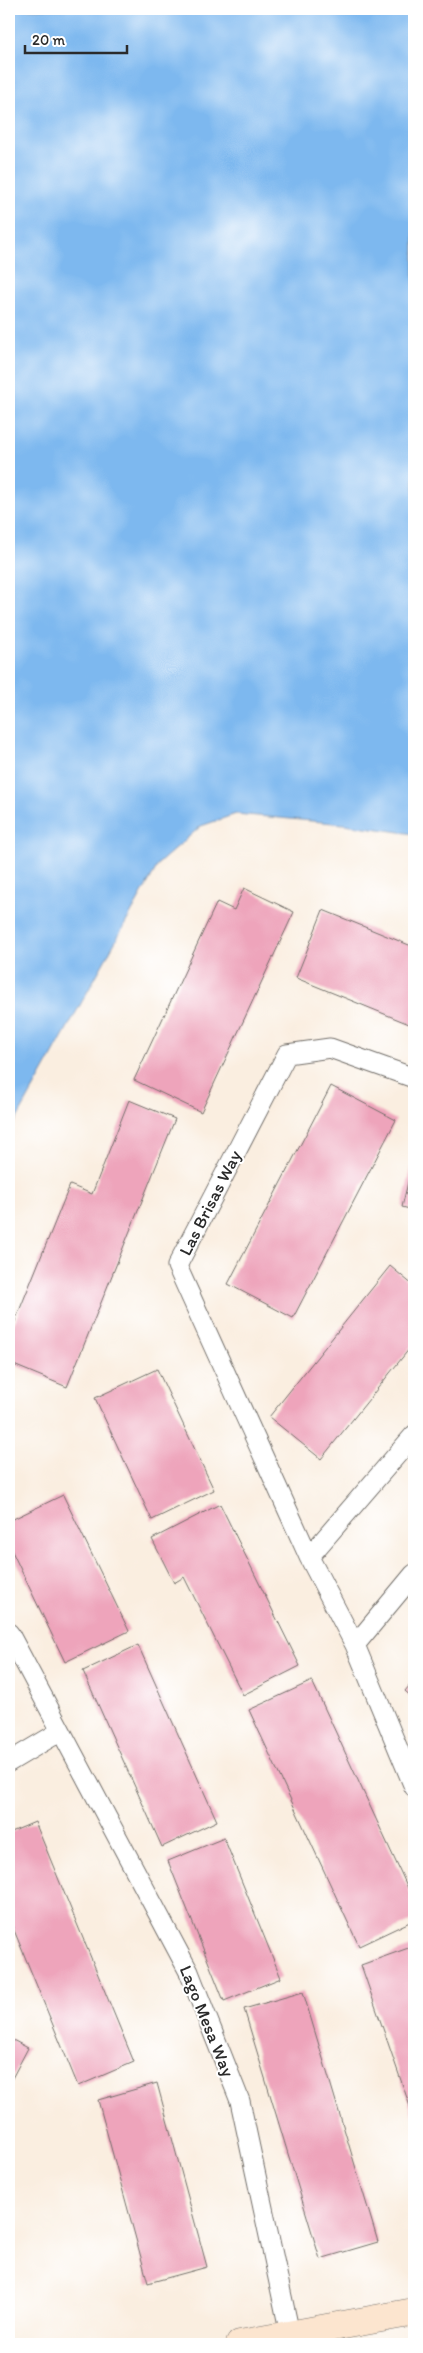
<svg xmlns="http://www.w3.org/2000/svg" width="423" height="2353" font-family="Itim,sans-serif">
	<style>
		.water { fill: #7db8ef; stroke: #54728d }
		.building { fill: #eea4bb }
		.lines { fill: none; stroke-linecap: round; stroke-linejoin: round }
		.lane-casing { stroke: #736f6a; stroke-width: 21 }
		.secondary-casing { stroke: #736f6a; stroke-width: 29 }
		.lane { stroke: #fff; stroke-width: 19 }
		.secondary { stroke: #fce5cf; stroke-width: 28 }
		.labels { text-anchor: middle; stroke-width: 4; stroke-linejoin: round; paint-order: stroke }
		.street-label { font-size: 18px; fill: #2b2b2b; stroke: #fff }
	</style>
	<rect width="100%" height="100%" fill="#fff"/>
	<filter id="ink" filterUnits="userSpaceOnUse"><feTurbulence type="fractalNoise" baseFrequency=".02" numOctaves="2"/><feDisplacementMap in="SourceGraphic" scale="10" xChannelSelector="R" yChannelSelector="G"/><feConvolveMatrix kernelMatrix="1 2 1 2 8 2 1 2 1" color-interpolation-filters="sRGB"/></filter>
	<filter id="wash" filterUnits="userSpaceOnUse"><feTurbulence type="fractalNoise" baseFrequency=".0096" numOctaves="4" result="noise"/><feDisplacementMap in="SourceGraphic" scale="20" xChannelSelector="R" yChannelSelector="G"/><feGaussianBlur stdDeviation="1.12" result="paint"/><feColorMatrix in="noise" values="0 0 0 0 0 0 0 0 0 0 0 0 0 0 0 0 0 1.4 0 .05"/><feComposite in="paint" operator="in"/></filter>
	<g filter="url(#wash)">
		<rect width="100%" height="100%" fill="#faeee0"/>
		<!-- water -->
		<path class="water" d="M9,9h405v825l-70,-10 -108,-10 -35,12 -42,37 -150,270z"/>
		<g id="blocks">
			<!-- building -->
			<path class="building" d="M244,888l50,24 -93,200 -67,-32 83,-178 17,8z
				M323,910l91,37v79l-118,-48z
				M331,1086l65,34 -103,198 -65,-34z
				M129,1100l46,19 -108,268 -58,-24v-27l61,-151 22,9z
				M414,1157v53l-12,-3z
				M390,1266l24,20v57l-93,116 -52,-42z
				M157,1369l57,121 -62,30 -57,-122z
				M63,1495l66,136 -64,31 -56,-117v-24z
				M220,1504l80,162 -57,29 -59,-118 -10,6 -22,-44z
				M138,1645l79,176 -55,26 -79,-176z
				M414,1680v19l-9,-8z
				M312,1681l102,220v19l-55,26 -110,-236z
				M35,1822l99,240 -56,24 -69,-168v-85z
				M224,1838l57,140 -57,23 -56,-140z
				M414,1946v172l-53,-153z
				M303,1992l75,250 -58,17 -76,-250z
				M9,2038l19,10 -19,36z
				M157,2083l50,184 -59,16 -50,-183z"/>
		</g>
	</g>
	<g filter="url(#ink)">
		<use href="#blocks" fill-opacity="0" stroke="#736f6a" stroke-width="1"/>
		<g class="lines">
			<defs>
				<path id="lane" d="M414,1078l-84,-30 -43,6 -110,212 132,291 46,88 59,142
					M309,1557l105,-122
					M9,1633l180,339 51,129 50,233
					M355,1645l59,-71
					M9,1762l52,-31"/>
				<path id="secondary" d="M240,2344l174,-32"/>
			</defs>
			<!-- lane casing -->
			<use href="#lane" class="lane-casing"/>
			<!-- secondary casing -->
			<use href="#secondary" class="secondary-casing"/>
			<!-- lane -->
			<use href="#lane" class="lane"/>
			<!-- secondary -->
			<use href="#secondary" class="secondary"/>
		</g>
	</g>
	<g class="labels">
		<!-- street labels -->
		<g class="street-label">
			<text transform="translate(210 1203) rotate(-63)" y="6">Las Brisas Way</text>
			<text transform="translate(207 2021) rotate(68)" y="6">Lago Mesa Way</text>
		</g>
	</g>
	<!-- margin -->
	<rect width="423" height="2353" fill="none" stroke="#fff" stroke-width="30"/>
	<!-- scale -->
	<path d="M25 45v8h102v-8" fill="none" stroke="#2b2b2b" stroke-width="2.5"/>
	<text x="32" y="45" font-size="15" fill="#2b2b2b" stroke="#ffffff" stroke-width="4" paint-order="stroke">20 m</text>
</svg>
